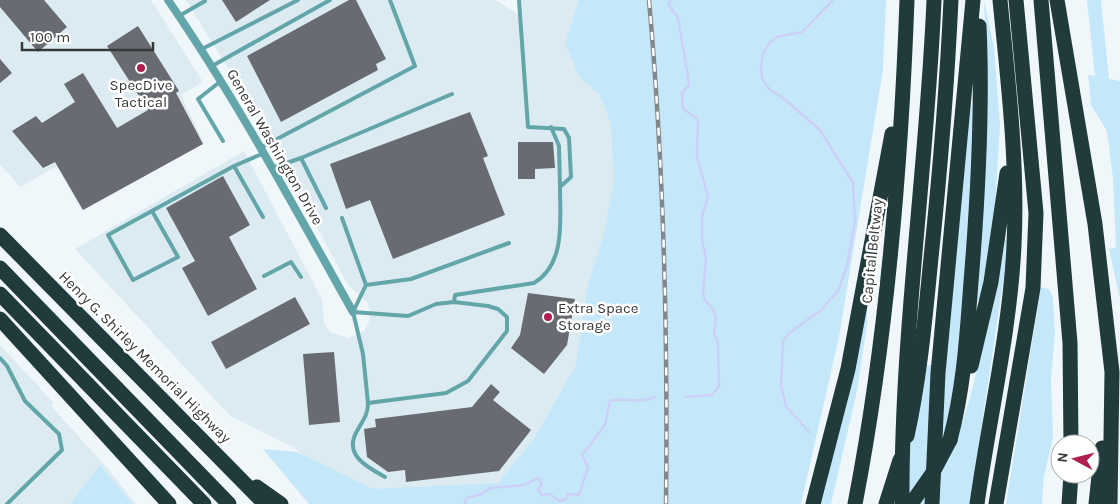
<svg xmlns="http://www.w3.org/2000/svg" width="1120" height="504" font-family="Karla,sans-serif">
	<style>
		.built { fill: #dcebf2 }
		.green { fill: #c4e8f9 }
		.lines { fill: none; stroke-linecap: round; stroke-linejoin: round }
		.stream { stroke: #cdcff7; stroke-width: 2.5 }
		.building { fill: #686b71 }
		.service { stroke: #63a6a9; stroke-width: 4 }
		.minor { stroke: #63a6a9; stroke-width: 8 }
		.motorway { stroke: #213a3b; stroke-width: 15 }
		.rail-casing { stroke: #83878a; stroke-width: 4.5 }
		.rail { stroke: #fff; stroke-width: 2.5; stroke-dasharray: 8; stroke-linecap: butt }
		.motorway-bridge { stroke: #213a3b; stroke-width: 15 }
		.poi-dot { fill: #b01f4f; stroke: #fff; stroke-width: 2 }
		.labels { text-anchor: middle; stroke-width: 5; stroke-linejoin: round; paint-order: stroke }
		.poi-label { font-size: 15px; fill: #36393a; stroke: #fff }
		.street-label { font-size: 15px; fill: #36393a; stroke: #fff }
	</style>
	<rect width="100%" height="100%" fill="#f0f7fb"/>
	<!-- built -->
	<path class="built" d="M0,0h151l52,82 -22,13 23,48 -122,68 -25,-45 -37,21 -20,-23z
		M186,0h310l23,15v-15h97l20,504h-252l-63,-32 -26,-24 -65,-32 -155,-167 169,-98 78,148 2,23 6,10 18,6 16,-7 6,-12 -2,-16 -20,-18 -93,-173z
		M0,345l54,58 -3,3 58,64 27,34h-136z"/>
	<!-- green -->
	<path class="green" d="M579,0h307l-3,70 -44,267 -38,167h-492l-46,-55 34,3 76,37 125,-6 36,-44 42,-74 12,-81 16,-51 10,-51 -3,-58 -11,-29 -20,-17 -15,-34z
		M984,0l10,47 6,78 -6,98 -14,78 -5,-2 11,-241z
		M1087,0h14l8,79 11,2v218l-11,-50 7,-2 -3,-68 -6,-48 -16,-26 -3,-30 7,1z
		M970,100c10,10 -9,237 -13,268 -3,26 -8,53 -17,78l8,-118z
		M1005,240h2l-3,36 -34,228h-31l1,-29 16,-33 14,-44 28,-116z
		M1041,287l8,2 4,9 2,36 -4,45 2,59 -9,38 -2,28h-36z
		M867,306v18l-10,67 -26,113h-12z
		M926,365h6l-7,139h-32l25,-90z
		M100,465l32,39h-62z"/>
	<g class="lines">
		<!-- stream -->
		<path class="stream" d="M670,0l-1,5 9,13 10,59 1,8 -7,8 1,16 15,10 -1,37 11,41 -6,19v24l4,18 -3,35 2,7 8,9 3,9 -2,16 4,9 1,43 -7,9 -26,2
			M809,432l-23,-26 -5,-20 2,-45 5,-7 33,-24 17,-19 9,-25 8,-45 -2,-38 -33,-53 -37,-32 -14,-9 -7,-11 -1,-10 2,-14 6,-11 8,-6 25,-5 31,-32
			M465,504l1,-6 16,-4 8,-6 34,-3 14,-7 4,5 -4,7 4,5 8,-1 9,7 7,-2 2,-5 11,1 9,-28 -6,-12 23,-30 5,-24c16,-4 30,3 45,-4"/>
	</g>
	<!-- building -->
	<path class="building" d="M0,0h44l23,27 -29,25 -38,-45z
		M222,0h48l-34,22z
		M349,0h7l30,59 -10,5 2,6 -97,52 -34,-66z
		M138,26l41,65 -3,2 27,51 -120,66 -28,-48 -12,6 -31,-37 24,-15 6,7 33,-21 -11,-18 19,-11 34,55 31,-18 -41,-64z
		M0,59l12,14 -12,10z
		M470,112l18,44 -5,2 22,57 -112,44 -23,-59 -24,9 -16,-45z
		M518,142h35l2,26 -20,1v10h-17z
		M223,176l27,49 -21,12 28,52 -49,27 -26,-48 13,-7 -29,-53z
		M528,293l47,6 -8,46 -23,29 -33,-26 9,-13z
		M295,297l15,27 -84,45 -15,-27z
		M334,352l6,70 -31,3 -6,-71z
		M491,384l9,8 -7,8 38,30 -32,41 -93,11 -1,-12 -17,2 -21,-15 -3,-28 12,-2 -1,-8 97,-12z"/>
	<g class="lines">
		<!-- service -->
		<path class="service" d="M179,16l26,-15
			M202,49l96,-49
			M212,66l118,-66
			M221,81l-23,18 25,42
			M551,127l8,19 1,41
			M260,148l155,-82 -25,-66
			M301,158l25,50
			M272,168l29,-10 151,-64
			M152,211l26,46 -45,23 -25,-45 126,-69
			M263,217l-29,-51 30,-13
			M342,218l24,67 -13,27 10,42 5,49 78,-10 22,-12 39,-50v-14l-9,-8 -10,-3 -34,-4 -18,2 -28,12 -55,-4
			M264,276l27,-14 10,15
			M366,285l45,-6 98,-36
			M454,302l1,-7 79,-12c32,-19 26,-64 26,-96l11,-10 -2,-39 -5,-9 -36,-2 -9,-127
			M0,358l7,8 18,35 34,33 3,16 -55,54
			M368,403c0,12 -5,17 -11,28 -14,24 10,36 28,46"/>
		<!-- minor -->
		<path class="minor" d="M168,0c69,100 126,207 185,312"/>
		<!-- motorway -->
		<path class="motorway" d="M1041,0l29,343 1,101
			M1057,0l38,224 17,148 -2,132
			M0,235l265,269
			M0,268l229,236
			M0,294l204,210
			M0,319l169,185
			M971,366l20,-84 16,-109
			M907,436c13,-59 18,-118 24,-178 9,-86 16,-172 20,-258
			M950,440c14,-52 17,-105 21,-158 7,-85 12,-171 8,-256
			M257,487l24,17
			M813,504l35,-135 44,-235
			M855,504c32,-166 46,-335 52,-504
			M886,504l14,-44
			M932,504l6,-131 35,-373
			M977,504c12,-86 33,-172 37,-259 4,-82 -6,-164 -14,-245
			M996,504l37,-216 3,-75 -20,-213
			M1069,504l2,-30
			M1096,504l6,-56"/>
		<defs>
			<path id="rail" d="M649,0c15,168 19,336 17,504"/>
		</defs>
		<!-- rail casing -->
		<use href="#rail" class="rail-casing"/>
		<!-- rail -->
		<use href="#rail" class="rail"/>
		<!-- motorway-bridge -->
		<path class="motorway-bridge" d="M902,504c-1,-168 25,-336 32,-504
			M911,504l21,-30 18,-34"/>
	</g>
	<!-- markers -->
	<g class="poi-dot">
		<circle cx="141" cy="68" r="5"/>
		<circle cx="548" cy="317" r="5"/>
	</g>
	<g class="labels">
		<!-- poi labels -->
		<g class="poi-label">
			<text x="141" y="90">SpecDive<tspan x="141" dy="17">Tactical</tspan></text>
			<text x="558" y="313" text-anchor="start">Extra Space<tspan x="558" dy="17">Storage</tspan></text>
		</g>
		<!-- street labels -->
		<g class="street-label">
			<text transform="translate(275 147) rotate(60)" y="5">General Washington Drive</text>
			<text transform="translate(872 251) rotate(-84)" y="5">Capital Beltway</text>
			<text transform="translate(145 357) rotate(45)" y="5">Henry G. Shirley Memorial Highway</text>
		</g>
	</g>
	<!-- north arrow -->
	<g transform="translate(1075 459) rotate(277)"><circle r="24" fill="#ffffff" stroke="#afb0b0"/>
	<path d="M0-4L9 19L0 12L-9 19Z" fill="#b01f4f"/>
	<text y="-8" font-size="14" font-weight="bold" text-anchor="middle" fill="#36393a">N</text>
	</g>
	<!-- scale -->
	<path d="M22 42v8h131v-8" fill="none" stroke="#36393a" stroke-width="2.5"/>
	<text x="30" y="42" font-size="15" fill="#36393a" stroke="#ffffff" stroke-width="4" paint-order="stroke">100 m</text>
</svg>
